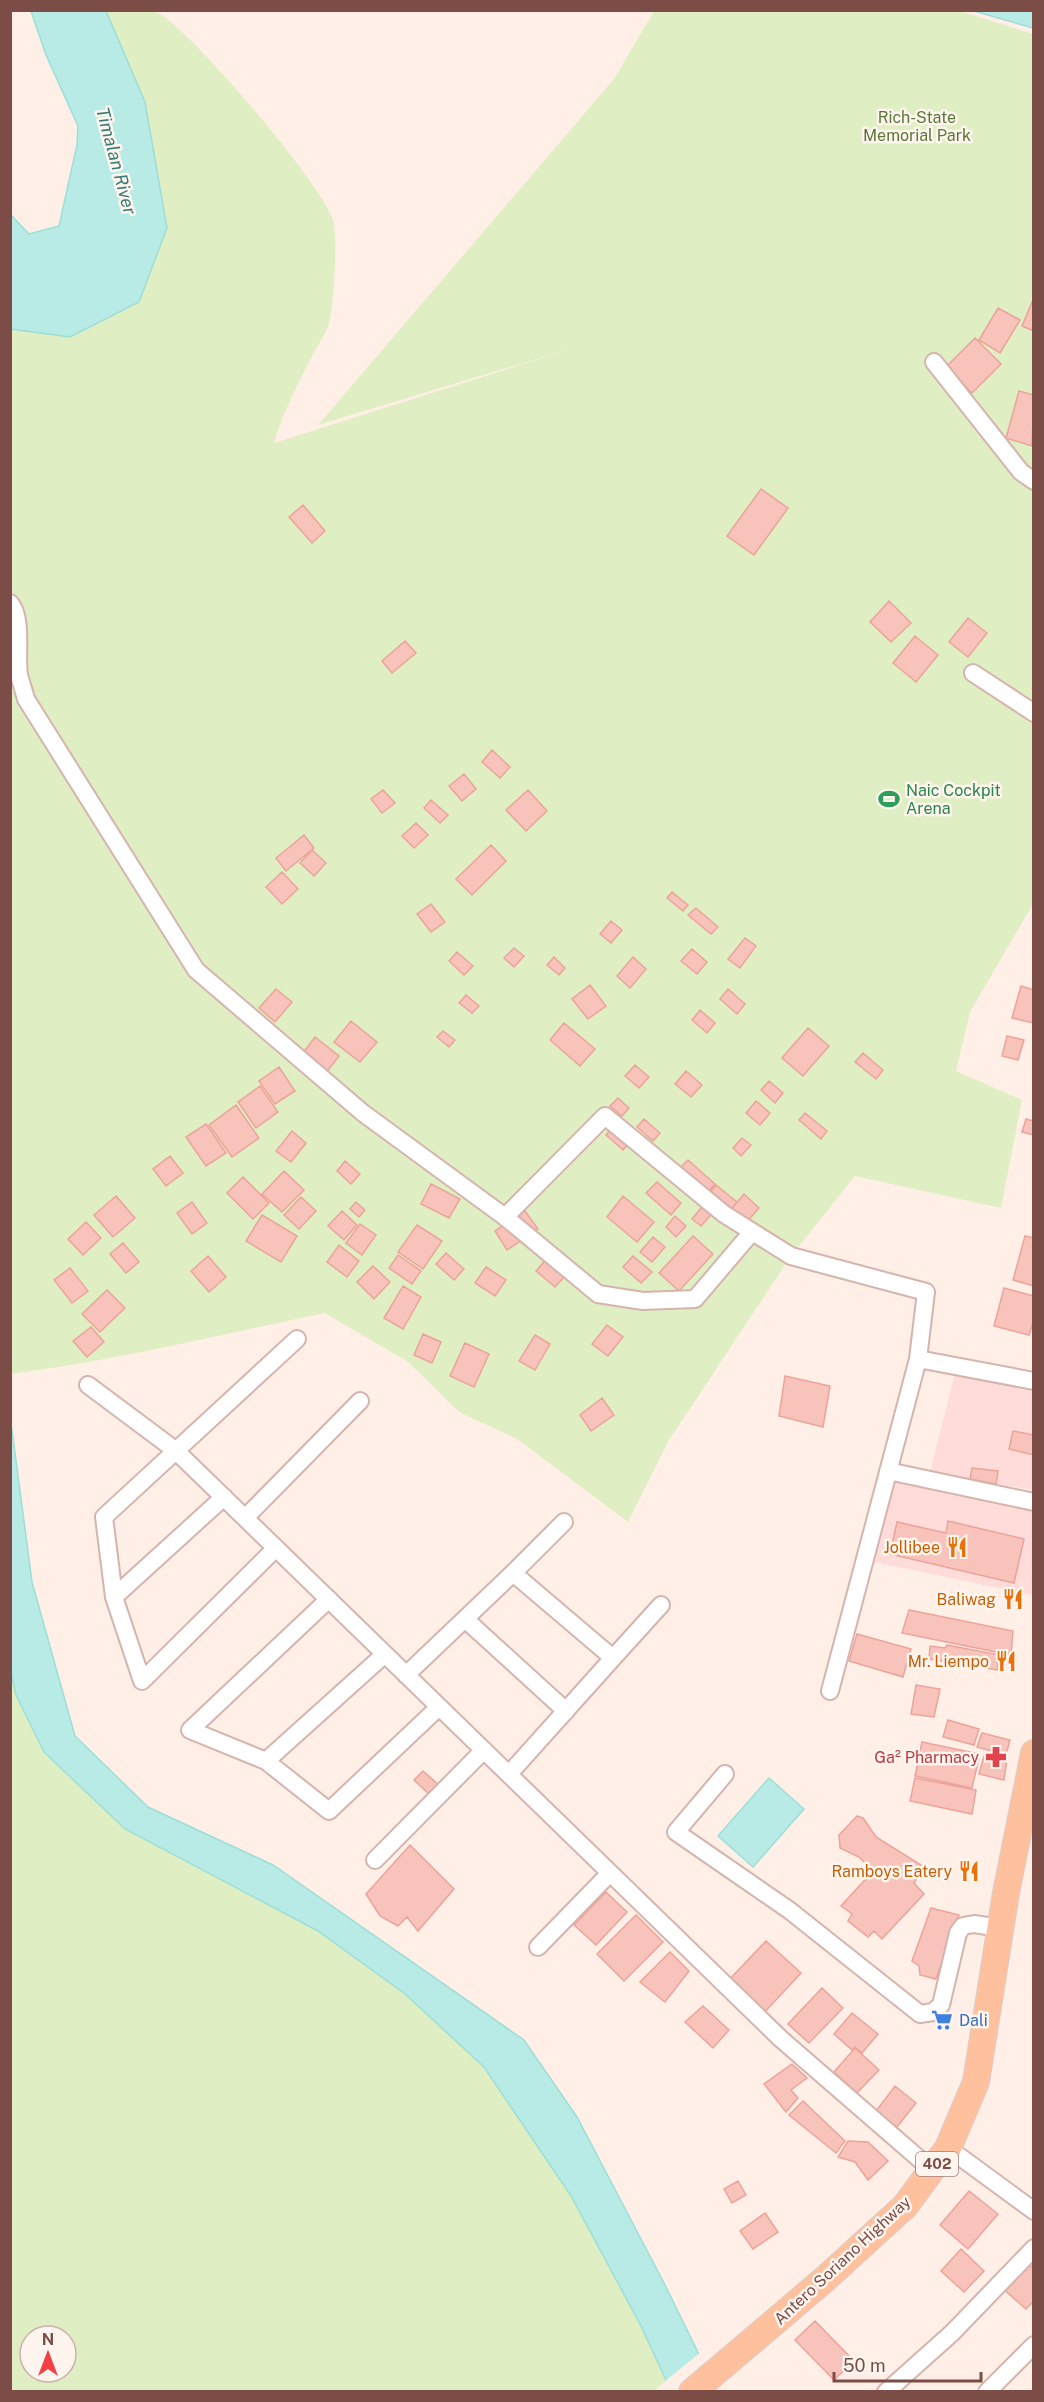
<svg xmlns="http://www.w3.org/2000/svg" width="1044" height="2402" font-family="'Public Sans',sans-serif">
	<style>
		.commercial { fill: #ffdcda }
		.green { fill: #e0efc3; fill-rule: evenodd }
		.water { fill: #b8ebe5; stroke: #9dded7; stroke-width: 1.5 }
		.pier { fill: #ffefe7 }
		.building { fill: #f7c3bb; stroke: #eca399; stroke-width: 1.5 }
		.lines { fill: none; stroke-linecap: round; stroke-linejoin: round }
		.street-casing { stroke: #d5b4ad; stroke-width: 20 }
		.primary-casing { stroke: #dacdcb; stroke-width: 28 }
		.street { stroke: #fff; stroke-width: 16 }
		.primary { stroke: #ffc19d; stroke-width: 26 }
		.labels { text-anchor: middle; stroke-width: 5; stroke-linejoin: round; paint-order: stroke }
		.shield { fill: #fff5ef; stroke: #a37f79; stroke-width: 1.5 }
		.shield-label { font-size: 15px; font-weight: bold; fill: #7c4c47 }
		.park-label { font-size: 16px; fill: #5b7739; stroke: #fff5ef }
		.leisure-label { font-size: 16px; fill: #27864d; stroke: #fff5ef; text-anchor: start }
		.food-label { font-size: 16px; fill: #c56008; stroke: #fff5ef; text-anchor: end }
		.health-label { font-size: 16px; fill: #be3a42; stroke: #fff5ef; text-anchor: end }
		.shop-label { font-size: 16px; fill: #366cbe; stroke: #fff5ef; text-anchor: start }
		.street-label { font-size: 16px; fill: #7c4c47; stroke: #fff5ef }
		.water-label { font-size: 18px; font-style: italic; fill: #367b74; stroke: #fff5ef }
	</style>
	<rect width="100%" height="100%" fill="#ffefe7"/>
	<!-- commercial -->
	<path class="commercial" d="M955,1373l78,13v104l-103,-18z
		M895,1481l138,29v85l-159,-33z"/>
	<!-- green -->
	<path class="green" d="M106,11c16,0 40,-5 54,3 32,18 168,176 174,210 3,21 0,73 -4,95 -2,12 -12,26 -18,37 -13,26 -31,60 -38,87l306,-97 -262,79 296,-346 40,-68h306l73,23v870l-63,108 -14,59 66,29 -21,108 -146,-32 -64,80 -122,184 -41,82 -111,-83 -58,-27 -51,-50 -83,-49c-105,22 -209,47 -314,61v-1045l57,8 77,-235z
		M10,1673l6,22 27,56 208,143 68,37 86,63 79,73 87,129 70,130 25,55 -13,11 -642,-1zM30,2336h36v36h-36z"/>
	<!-- water -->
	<path class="water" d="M31,11h75l39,91 22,126 -28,74 -69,35 -59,-8v-114l18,19 30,-8 18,-81 1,-19 -32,-71z
		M974,11h59v17z
		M10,1415l22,167 43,154 73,71 125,58 251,175 53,77 86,164 54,110h-46l-30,-65 -70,-130 -87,-129 -79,-73 -87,-63 -193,-102 -81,-77 -28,-57 -5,-22z
		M769,1778l35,31 -51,58 -35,-31z"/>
	<!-- pier -->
	<path class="pier" d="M701,2352l19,40h-53l-4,-9z"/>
	<!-- building -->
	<path class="building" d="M1032,302l2,1v28l-12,-5z
		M998,308l22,12 -20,33 -21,-13z
		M975,338l26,26 -29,29 -26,-26z
		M1019,391l15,4 -2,51 -26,-8z
		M761,489l27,19 -34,47 -27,-19z
		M303,505l22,26 -13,12 -23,-26z
		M889,601l22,22 -20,19 -21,-20z
		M968,618l19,15 -19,24 -19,-15z
		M915,636l23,19 -22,27 -23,-19z
		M405,641l11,12 -24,20 -10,-12z
		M492,750l18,17 -10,11 -18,-16z
		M464,774l12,15 -14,12 -13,-15z
		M383,790l12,13 -13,10 -11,-14z
		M528,790l19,21 -21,20 -20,-21z
		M431,800l17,15 -8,8 -16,-15z
		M416,823l12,12 -14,13 -12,-12z
		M304,835l10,13 -28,23 -10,-13z
		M491,845l15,16 -34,34 -16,-16z
		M312,850l14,13 -12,13 -14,-13z
		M282,872l16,17 -16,15 -16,-17z
		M672,892l16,13 -5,6 -16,-13z
		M431,904l14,18 -14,10 -14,-18z
		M696,908l22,19 -7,7 -23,-19z
		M611,921l11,9 -11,13 -11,-9z
		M745,938l11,8 -16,22 -12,-9z
		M514,948l10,8 -10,11 -10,-9z
		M692,949l15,13 -10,12 -16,-13z
		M457,952l16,14 -9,9 -15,-14z
		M554,957l11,11 -6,7 -12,-10z
		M633,957l13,12 -16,19 -13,-12z
		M590,985l16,21 -18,13 -16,-20z
		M1021,986l13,4v33l-22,-5z
		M276,989l16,13 -17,20 -16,-14z
		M728,989l17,15 -8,10 -17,-15z
		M466,995l13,11 -7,7 -13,-10z
		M700,1010l15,13 -8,10 -15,-13z
		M351,1021l26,21 -17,20 -26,-20z
		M564,1023l31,26 -15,17 -30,-26z
		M808,1028l21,18 -26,30 -21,-18z
		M443,1031l12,9 -6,7 -12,-10z
		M1007,1036l17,4 -6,20 -16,-4z
		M315,1037l24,19 -13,17 -24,-19z
		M863,1053l20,17 -7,9 -21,-17z
		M635,1065l14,12 -10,11 -14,-12z
		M279,1067l16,24 -20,13 -16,-23z
		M686,1071l16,14 -11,12 -16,-13z
		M769,1081l14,12 -8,10 -14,-13z
		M260,1086l18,26 -22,16 -18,-26z
		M618,1098l11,10 -7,8 -12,-10z
		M756,1101l14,12 -10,12 -14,-12z
		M236,1105l23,33 -27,19 -23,-32z
		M805,1113l22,18 -6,8 -22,-19z
		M644,1119l16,14 -7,8 -16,-14z
		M1026,1119l8,2v14l-12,-3z
		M206,1124l20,29 -20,13 -20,-29z
		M613,1127l17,15 -7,8 -17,-15z
		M292,1131l14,12 -15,19 -15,-11z
		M742,1138l9,7 -10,11 -8,-8z
		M170,1156l13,17 -17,13 -13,-17z
		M688,1160l27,24 -7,8 -28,-24z
		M345,1161l15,13 -9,10 -14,-13z
		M284,1171l20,19 -22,22 -20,-18z
		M243,1177l26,26 -16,16 -26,-26z
		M657,1182l24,21 -10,12 -25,-22z
		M431,1184l29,15 -11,19 -28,-14z
		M716,1185l21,17 -6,7 -20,-18z
		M744,1194l15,14 -13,15 -15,-14z
		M116,1196l19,22 -22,19 -19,-22z
		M623,1196l31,26 -17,20 -30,-25z
		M301,1197l15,14 -17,18 -15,-14z
		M707,1201l9,8 -15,17 -9,-7z
		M192,1202l15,21 -15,11 -15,-21z
		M356,1202l9,8 -6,7 -9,-8z
		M342,1211l15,14 -13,15 -16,-14z
		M525,1211l13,18 -31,21 -12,-19z
		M262,1215l35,21 -16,26 -35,-21z
		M675,1216l11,10 -10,11 -10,-10z
		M86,1222l15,16 -18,17 -15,-16z
		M360,1224l16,11 -14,20 -16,-12z
		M417,1225l25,16 -19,28 -25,-17z
		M693,1236l20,18 -34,37 -20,-18z
		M1025,1236l9,2v48l-21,-6z
		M653,1237l12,10 -13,15 -12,-10z
		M123,1243l16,19 -13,11 -16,-19z
		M339,1245l20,16 -12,16 -20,-15z
		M446,1253l18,16 -10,11 -18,-16z
		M398,1255l23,16 -9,13 -23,-16z
		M208,1256l18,21 -17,15 -18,-21z
		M633,1256l19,16 -11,11 -18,-16z
		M548,1257l19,17 -12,13 -19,-16z
		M373,1266l17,16 -16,17 -17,-17z
		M486,1267l20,13 -11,16 -20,-13z
		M70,1268l18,23 -16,12 -18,-23z
		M403,1286l18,11 -18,32 -19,-11z
		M1004,1288l30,8v24l-5,15 -35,-9z
		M107,1290l18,18 -25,24 -18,-18z
		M607,1325l16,12 -15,19 -16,-12z
		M91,1327l13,15 -17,15 -14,-16z
		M423,1334l18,8 -9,21 -18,-8z
		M535,1335l15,9 -15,26 -16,-9z
		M465,1343l24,11 -15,33 -24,-11z
		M785,1376l45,10 -7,41 -44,-11z
		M602,1398l12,17 -23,16 -11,-16z
		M1013,1431l21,4v20l-25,-6z
		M972,1468l26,3 -2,13 -26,-5z
		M948,1521l76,18 -10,44 -124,-29 7,-32 49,11z
		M909,1610l104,21 -2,24 -109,-22z
		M857,1634l54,15 -8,28 -54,-16z
		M947,1645l53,10 -3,15 -68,-11 1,-13 15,2z
		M916,1685l24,4 -6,28 -23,-3z
		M948,1720l31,9 -5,16 -31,-8z
		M982,1733l28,7 -4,15 -29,-8z
		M922,1742l58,12 -8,34 -57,-12z
		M984,1756l23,3 -3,21 -25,-6z
		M423,1771l18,16 -9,10 -18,-17z
		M915,1778l61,12 -4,24 -62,-13z
		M857,1816l6,2 13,19 48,30 -10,16 10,11 -42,45 -8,-8 -6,6 -20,-16 4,-7 -11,-8 32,-35 -14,-14 -19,-9 -1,-13z
		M410,1845l44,44 -36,42 -11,-14 -9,9 -18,-10 -14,-22z
		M606,1892l21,20 -31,33 -22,-20z
		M931,1908l28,7 -23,64 -16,-4 -1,-9 -7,-5z
		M636,1915l27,27 -39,39 -27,-27z
		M766,1941l35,32 -39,42 -36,-32z
		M670,1952l19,19 -24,31 -25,-20z
		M822,1988l21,20 -34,35 -21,-19z
		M703,2006l26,24 -16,18 -28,-26z
		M852,2013l26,21 -16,19 -7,-6 -3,3 -18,-16z
		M855,2048l24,22 -22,23 -23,-21z
		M792,2064l15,14 -16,12 7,8 -12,14 -22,-28z
		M895,2086l21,17 -19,24 -21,-16z
		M803,2101l42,40 -9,12 -47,-38z
		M848,2141l20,1 20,19 -20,19 -13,-18 -17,-5z
		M738,2181l8,14 -14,8 -8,-14z
		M969,2191l29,23 -30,35 -28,-24z
		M765,2213l13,19 -25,17 -13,-18z
		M961,2249l23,22 -20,21 -23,-21z
		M1024,2260l10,9v32l-8,8 -26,-23z
		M815,2321l39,40 -20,19 -39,-40z"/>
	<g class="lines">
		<defs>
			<path id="street" d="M934,362l87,110 13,9
				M10,603c13,14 6,53 9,72 2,8 5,16 7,24l170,271 167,143 142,104 100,-101 119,98 67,42 135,36 -8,67 116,22
				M973,673l61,40
				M505,1217l93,77 45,7 52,-2 57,-67
				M88,1385l87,65 606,589 151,131
				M888,1471l146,31
				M245,1518l115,-117
				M276,1548l-134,133 -28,-84 -10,-80 193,-178
				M513,1573l51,-51
				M114,1597l110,-100
				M329,1599l-139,131 76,31 63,50 110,-104
				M465,1619l101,92
				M613,1658l48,-53
				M406,1675l107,-102 100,85 -104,116
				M830,1691l88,-332
				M266,1761l119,-107
				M725,1774l-49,58 113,78 131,104 13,-2 8,-7 17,-72 5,-7 11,-2 26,4
				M375,1860l109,-110
				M538,1947l72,-74
				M948,2148l86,63
				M886,2392l66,-59 82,-85
				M987,2392l47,-47"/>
			<path id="primary" d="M692,2392l133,-113 80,-73 43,-58 28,-66 30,-189 28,-140"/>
		</defs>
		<!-- street casing -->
		<use href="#street" class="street-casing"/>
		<!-- primary casing -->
		<use href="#primary" class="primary-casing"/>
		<!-- street -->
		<use href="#street" class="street"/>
		<!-- primary -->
		<use href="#primary" class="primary"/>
	</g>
	<!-- icons -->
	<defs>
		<symbol id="stadium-bare" viewBox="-9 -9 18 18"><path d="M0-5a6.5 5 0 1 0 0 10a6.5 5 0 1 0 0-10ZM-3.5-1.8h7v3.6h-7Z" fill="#2e9e5b" stroke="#fff5ef" stroke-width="2.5" paint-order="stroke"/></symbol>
		<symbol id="restaurant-bare" viewBox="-9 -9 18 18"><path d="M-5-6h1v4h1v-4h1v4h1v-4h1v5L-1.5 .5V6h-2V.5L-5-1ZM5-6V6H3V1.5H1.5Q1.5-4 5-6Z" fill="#e8710a" stroke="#fff5ef" stroke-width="2.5" paint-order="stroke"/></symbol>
		<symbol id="pharmacy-bare" viewBox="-9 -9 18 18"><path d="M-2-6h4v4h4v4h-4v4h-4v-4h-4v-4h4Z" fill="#e0444e" stroke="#fff5ef" stroke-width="2.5" paint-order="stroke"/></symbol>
		<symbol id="supermarket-bare" viewBox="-9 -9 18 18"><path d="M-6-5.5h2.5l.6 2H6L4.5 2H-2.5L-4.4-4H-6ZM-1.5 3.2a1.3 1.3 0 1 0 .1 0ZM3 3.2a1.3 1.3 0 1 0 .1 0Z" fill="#3f7fe0" stroke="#fff5ef" stroke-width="2.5" paint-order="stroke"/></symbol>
	</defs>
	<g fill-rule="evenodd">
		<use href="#stadium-bare" x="874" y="784" width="30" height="30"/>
		<use href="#restaurant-bare" x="942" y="1532" width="30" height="30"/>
		<use href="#restaurant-bare" x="998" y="1584" width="30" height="30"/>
		<use href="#restaurant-bare" x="991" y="1646" width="30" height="30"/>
		<use href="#pharmacy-bare" x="981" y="1742" width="30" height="30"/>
		<use href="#restaurant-bare" x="954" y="1856" width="30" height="30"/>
		<use href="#supermarket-bare" x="927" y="2005" width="30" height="30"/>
	</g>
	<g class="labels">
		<!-- shield labels -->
		<rect class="shield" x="916" y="2152" width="42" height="24" rx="4.5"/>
		<g class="shield-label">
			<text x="937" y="2169">402</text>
		</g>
		<!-- park labels -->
		<g class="park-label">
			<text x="917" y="123">Rich-State<tspan x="917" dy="18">Memorial Park</tspan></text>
		</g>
		<!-- leisure labels -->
		<g class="leisure-label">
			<text x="906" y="796">Naic Cockpit<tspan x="906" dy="18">Arena</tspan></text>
		</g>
		<!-- food labels -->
		<g class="food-label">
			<text x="940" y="1553">Jollibee</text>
			<text x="996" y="1605">Baliwag</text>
			<text x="989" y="1667">Mr. Liempo</text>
			<text x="952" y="1877">Ramboys Eatery</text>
		</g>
		<!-- health labels -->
		<g class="health-label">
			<text x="979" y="1763">Ga² Pharmacy</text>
		</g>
		<!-- shop labels -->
		<g class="shop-label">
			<text x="959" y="2026">Dali</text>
		</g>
		<!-- street labels -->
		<g class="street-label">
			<text transform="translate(842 2260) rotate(-43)" y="6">Antero Soriano Highway</text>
		</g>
		<!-- water labels -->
		<g class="water-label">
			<text transform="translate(116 161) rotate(75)" y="6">Timalan River</text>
		</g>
	</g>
	<!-- border -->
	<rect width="1044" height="2402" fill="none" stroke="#7c4c47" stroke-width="24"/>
	<!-- north arrow -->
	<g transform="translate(48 2354)"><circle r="28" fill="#fff5ef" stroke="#cbb1ac" stroke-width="1.5"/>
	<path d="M0-4.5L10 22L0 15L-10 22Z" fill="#f53f46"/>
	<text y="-9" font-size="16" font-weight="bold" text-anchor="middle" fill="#7c4c47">N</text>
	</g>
	<!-- scale -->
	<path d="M834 2372v9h147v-9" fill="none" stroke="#7c4c47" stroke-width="3"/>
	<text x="843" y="2372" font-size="18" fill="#7c4c47" stroke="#fff5ef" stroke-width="4.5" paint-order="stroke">50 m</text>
</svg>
